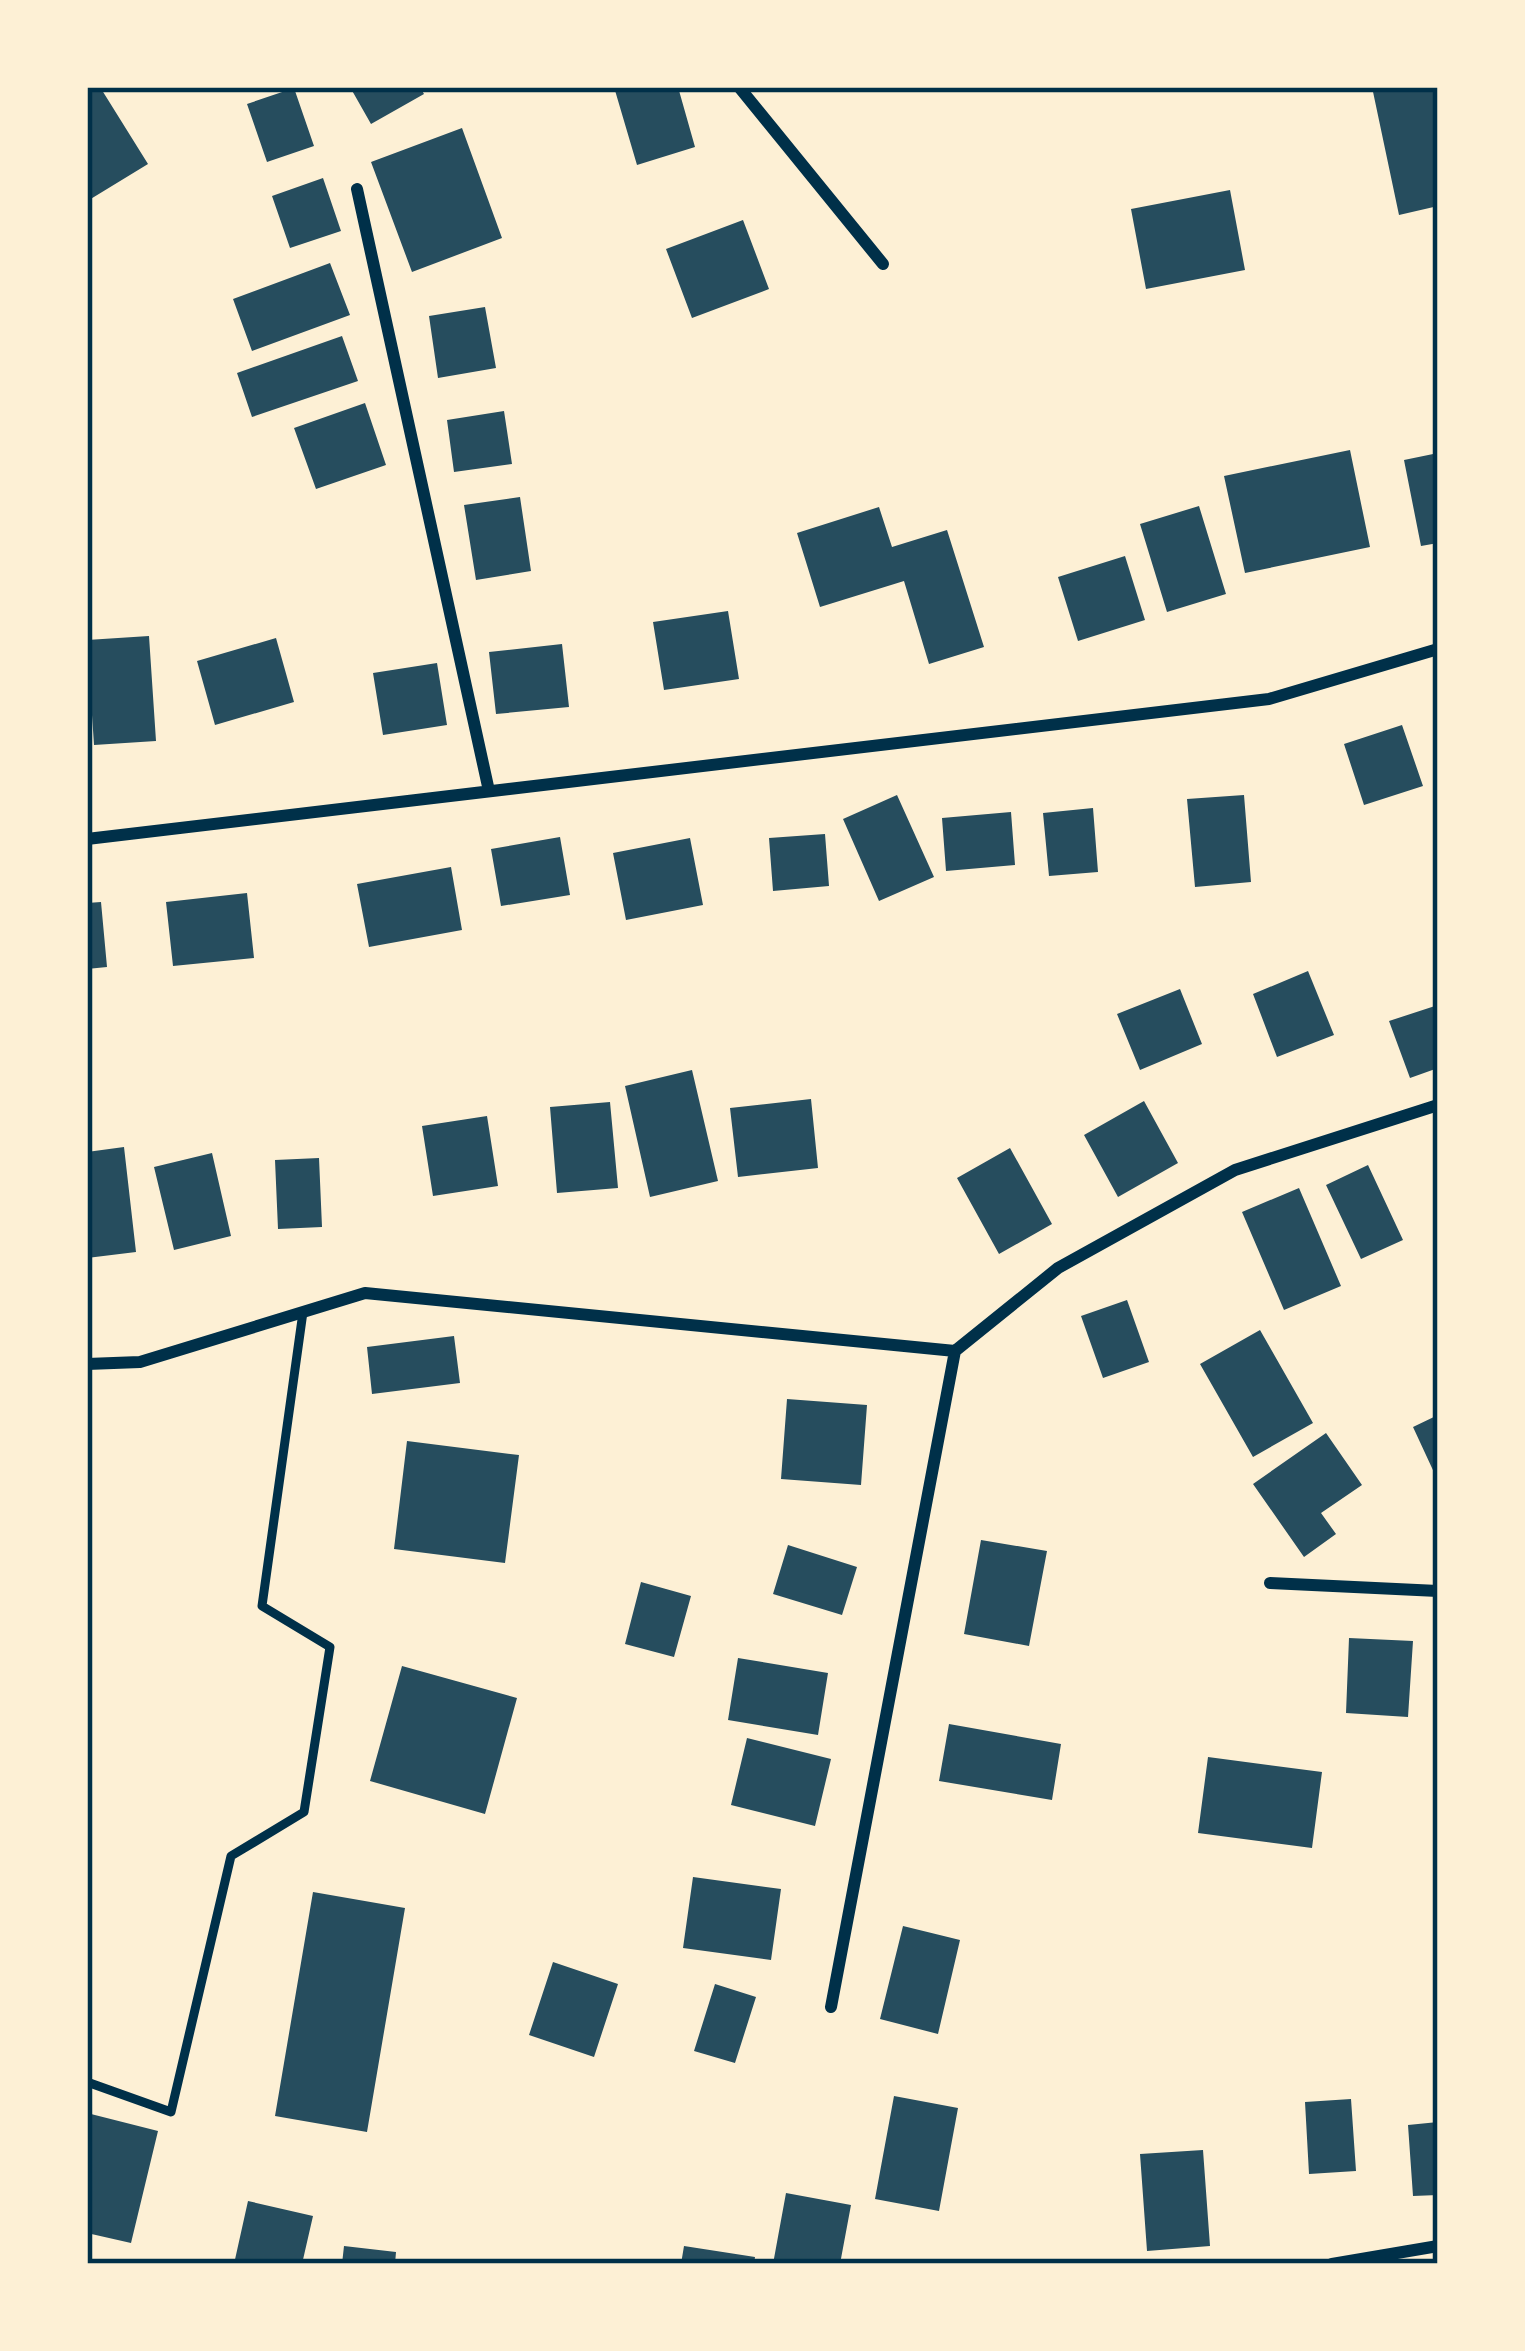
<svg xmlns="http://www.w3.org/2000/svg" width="1525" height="2351" font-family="'Roboto Condensed',sans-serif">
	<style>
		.building { fill: #264d5e }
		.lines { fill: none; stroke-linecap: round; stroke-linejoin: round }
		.service { stroke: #003049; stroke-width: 9 }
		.minor { stroke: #003049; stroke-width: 12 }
		.neatline { fill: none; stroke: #003049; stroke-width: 4.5 }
	</style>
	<rect width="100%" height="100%" fill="#fdf0d5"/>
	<!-- building -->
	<path class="building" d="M87,87h13l48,77 -59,36z
		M350,87h70l4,7 -53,30z
		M614,87h64l17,60 -58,18z
		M1372,87h60l6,27v92l-39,9z
		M294,88l20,58 -47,16 -20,-58z
		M462,128l40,110 -90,34 -41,-110z
		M323,178l18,53 -51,17 -18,-52z
		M1230,190l15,80 -99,19 -15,-80z
		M743,220l26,69 -77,29 -26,-69z
		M330,263l20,52 -98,36 -19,-52z
		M485,307l11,61 -58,10 -9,-62z
		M342,336l16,45 -106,36 -15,-44z
		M365,403l21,62 -70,24 -22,-61z
		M504,411l8,53 -58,8 -7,-52z
		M1350,450l20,97 -125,26 -21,-97z
		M1438,453v90l-17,3 -17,-86z
		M520,497l11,74 -55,9 -12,-75z
		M1199,506l27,88 -59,18 -27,-88z
		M879,507l13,40 55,-17 37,117 -55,17 -25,-83 -84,26 -23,-74z
		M1125,556l20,64 -67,21 -20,-64z
		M728,611l11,68 -75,11 -11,-68z
		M149,636l7,105 -62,4 -7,-105z
		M276,638l18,64 -79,23 -18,-64z
		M562,644l7,63 -73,7 -7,-62z
		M437,663l10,62 -64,10 -10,-62z
		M1402,725l21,61 -59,19 -20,-61z
		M897,795l37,82 -55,24 -36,-82z
		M1244,795l7,87 -56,5 -8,-88z
		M1093,808l5,64 -49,4 -6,-63z
		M1011,812l4,53 -69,6 -4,-53z
		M825,834l4,52 -56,5 -4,-53z
		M560,837l10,58 -69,11 -10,-57z
		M690,838l13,67 -77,15 -13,-67z
		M451,867l11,63 -93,17 -12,-63z
		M247,893l7,65 -81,8 -7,-64z
		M101,902l6,65 -20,2v-66z
		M1308,971l26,64 -57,22 -24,-63z
		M1180,989l22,55 -62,26 -23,-56z
		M1438,1005v63l-28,10 -21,-57z
		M692,1070l26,111 -68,16 -25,-111z
		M811,1099l7,69 -80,9 -8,-69z
		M1144,1101l34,62 -60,34 -34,-62z
		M610,1102l8,86 -61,5 -7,-86z
		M487,1116l11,70 -65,10 -11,-70z
		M124,1147l12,105 -49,6v-106z
		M1010,1148l42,76 -53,30 -42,-76z
		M212,1153l19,83 -57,14 -20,-83z
		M319,1158l3,69 -44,2 -3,-69z
		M1368,1165l35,75 -42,19 -35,-74z
		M1299,1188l42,98 -57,24 -42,-98z
		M1127,1300l22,62 -46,16 -22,-62z
		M1260,1330l53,93 -60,34 -53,-93z
		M454,1336l6,47 -88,11 -5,-47z
		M787,1399l80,6 -6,80 -80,-6z
		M1438,1415v66l-25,-54z
		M1326,1433l36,52 -41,28 15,21 -32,23 -51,-73z
		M407,1441l112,14 -14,108 -111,-14z
		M981,1540l66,11 -18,95 -65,-12z
		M788,1545l69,22 -15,48 -69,-21z
		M641,1582l50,14 -17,61 -49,-13z
		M1349,1638l64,3 -5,76 -62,-4z
		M738,1658l90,15 -10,62 -90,-15z
		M402,1666l115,32 -32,116 -115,-33z
		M949,1724l112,20 -9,56 -113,-19z
		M747,1738l84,21 -16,67 -84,-21z
		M1208,1757l114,15 -10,76 -114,-15z
		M693,1877l88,12 -10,71 -88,-12z
		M313,1892l92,16 -38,224 -92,-16z
		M903,1926l57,14 -22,94 -58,-15z
		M553,1962l65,22 -24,73 -65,-22z
		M715,1984l41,13 -21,66 -41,-12z
		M894,2096l64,12 -19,103 -64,-12z
		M1351,2099l5,72 -47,3 -4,-72z
		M87,2113l71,18 -27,112 -44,-10z
		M1438,2122v73l-25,1 -5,-71z
		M1203,2150l7,96 -63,5 -7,-97z
		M786,2193l65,12 -11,59h-67z
		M248,2201l65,15 -11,48h-68z
		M344,2246l52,6 -1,12h-53z
		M684,2246l71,11 -1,7h-73z"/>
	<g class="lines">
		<!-- service -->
		<path class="service" d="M87,2082l84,30 60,-256 73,-44 26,-165 -68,-41 41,-294"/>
		<!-- minor -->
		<path class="minor" d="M739,87l144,177
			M357,189l132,602
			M87,839l1182,-140 169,-50
			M87,1364l53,-2 225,-69 590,58 103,-83 177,-98 203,-65
			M1270,1583l168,8
			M831,2007l124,-656
			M1332,2264l106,-18"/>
	</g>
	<!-- border -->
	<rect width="1525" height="2351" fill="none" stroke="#fdf0d5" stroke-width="180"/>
	<rect x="90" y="90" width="1345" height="2171" class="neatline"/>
</svg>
